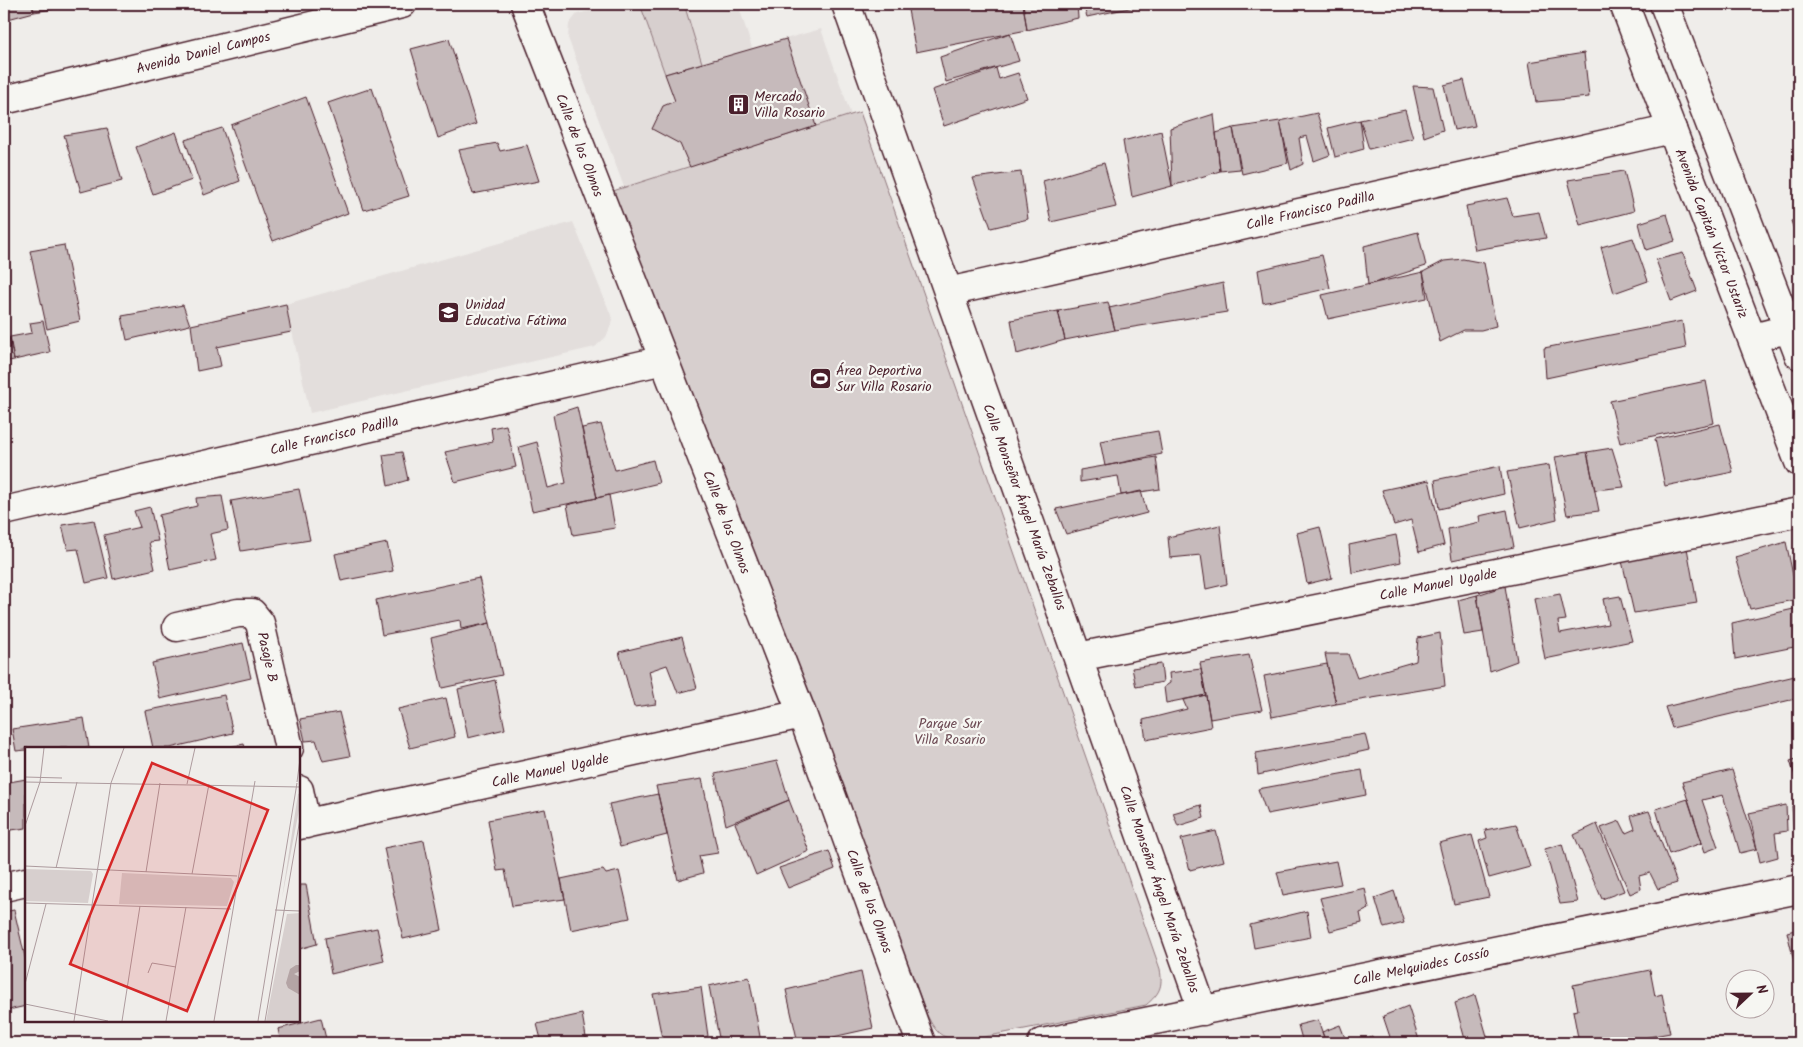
<svg xmlns="http://www.w3.org/2000/svg" width="1803" height="1047" font-family="Kalam,sans-serif">
	<style>
		.built { fill: #e3dedc }
		.green { fill: #d7cfce; stroke: #90777c }
		.building { fill: #c6babb; stroke: #4a1f2b }
		.lines { fill: none; stroke-linecap: round; stroke-linejoin: round }
		.minor-casing { stroke: #4a1f2b; stroke-width: 31 }
		.primary-casing { stroke: #4a1f2b; stroke-width: 31 }
		.minor { stroke: #f6f6f2; stroke-width: 28 }
		.primary { stroke: #f6f6f2; stroke-width: 28 }
		.labels { text-anchor: middle; stroke-width: 4.5; stroke-linejoin: round; paint-order: stroke }
		.street-label { font-size: 14px; fill: #4a1f2b; stroke: #f6f6f2 }
		.poi-label { font-size: 14px; fill: #4a1f2b; stroke: #f6f6f2; text-anchor: start }
		.park-label { font-size: 14px; fill: #6d4b54; stroke: #f6f6f2 }
		.inset-road { fill: none; stroke: #ad9b9e; stroke-width: 1 }
		.view { fill: #d62828; fill-opacity: 0.15; stroke: #d62828; stroke-width: 2.5 }
		.inset-edge { fill: none; stroke: #4a1f2b; stroke-width: 2.5 }
	</style>
	<rect width="100%" height="100%" fill="#efedea"/>
	<filter id="ink" filterUnits="userSpaceOnUse"><feTurbulence type="fractalNoise" baseFrequency=".02" numOctaves="2"/><feDisplacementMap in="SourceGraphic" scale="10" xChannelSelector="R" yChannelSelector="G"/><feConvolveMatrix kernelMatrix="1 2 1 2 8 2 1 2 1" color-interpolation-filters="sRGB"/></filter>
	<g filter="url(#ink)">
		<!-- built -->
		<path class="built" d="M619,4h119l14,44 69,-19 30,86 -227,72 -56,-149 1,-14 8,-10z
			M573,222l40,98 -7,17 -11,10 -285,66 -24,-109z"/>
		<!-- green -->
		<path class="green" d="M640,4h44l18,59 -37,11z
			M860,112l300,857c3,18 0,24 -14,36l-182,36c-23,-3 -27,-6 -37,-26l-134,-361 -180,-463z"/>
		<!-- building -->
		<path class="building" d="M5,4h27l2,8 -26,7z
			M32,4h20l1,5 -19,3z
			M945,4h78l4,26 -111,22 -8,-42z
			M1023,4h54l1,14 -51,12z
			M1083,4h65l-61,13z
			M1010,33l9,28 -73,21 -6,-25z
			M449,39l27,85 -38,14 -27,-89z
			M786,39l30,87 -126,41 -10,-23 -28,-15 11,-23 12,-5 -10,-27z
			M1584,53l5,44 -53,5 -7,-40z
			M996,68l3,11 19,-6 9,25 -83,28 -12,-36z
			M1464,80l11,46 -21,4 -10,-45z
			M1413,86l20,1 10,43 -19,7z
			M372,88l37,108 -45,14 -36,-107z
			M306,97l42,116 -75,28 -42,-116z
			M1405,110l8,28 -44,11 -9,-29z
			M1317,113l13,42 -16,6 -7,-25 -8,2 4,26 -12,6 -11,-49z
			M1214,114l6,57 -48,15 -2,-58z
			M1360,120l4,29 -29,8 -7,-29z
			M1280,121l8,42 -46,11 -9,-46z
			M107,128l15,53 -41,11 -17,-57z
			M222,128l18,53 -36,14 -19,-55z
			M1233,128l7,41 -20,2 -4,-38z
			M1161,131l11,55 -40,11 -9,-56z
			M176,132l16,48 -39,14 -17,-47z
			M497,143l3,8 27,-6 12,36 -66,13 -14,-44z
			M1104,163l12,44 -65,15 -8,-41z
			M1624,171l10,40 -54,14 -12,-45z
			M1021,172l7,47 -37,9 -18,-50z
			M1507,198l6,18 26,-4 7,26 -71,12 -9,-44z
			M1667,214l8,27 -29,9 -7,-27z
			M1799,219v22h-1l-7,-20z
			M1418,232l8,34 -58,19 -4,-39z
			M1633,238l15,43 -34,12 -13,-46z
			M64,245l16,76 -33,8 -17,-78z
			M1683,253l14,38 -26,10 -15,-41z
			M1322,255l8,33 -67,15 -5,-33z
			M1463,259l21,4 12,63 -15,4h-17l-24,12 -17,-70 21,-11z
			M1423,272l4,26 -99,21 -6,-24z
			M1223,283l4,29 -112,18 -6,-22z
			M1108,302l7,28 -50,10 -7,-29z
			M286,304l5,28 -74,15 4,19 -24,5 -6,-46z
			M183,305l7,20 -63,15 -5,-24z
			M1058,311l7,29 -48,14 -6,-34z
			M43,321l7,31 -36,8 -4,-23 22,-4 -2,-10z
			M1682,321l4,27 -140,30 -2,-30z
			M9,337l5,23 -10,2v-23z
			M1706,381l8,42 -94,20 -10,-42z
			M577,407l20,91 -65,13 -13,-64 18,-5 11,46 18,-5 -13,-68z
			M601,424l14,46 38,-10 6,23 -62,15 -15,-70z
			M1720,424l13,48 -68,14 -10,-47z
			M506,425l10,42 -61,15 -10,-30 48,-10 -2,-14z
			M1158,431l4,23 -57,12 -5,-25z
			M1612,448l12,39 -29,3 -8,-38z
			M402,452l6,28 -20,6 -5,-31z
			M1587,452l12,59 -32,4 -12,-58z
			M1156,457l4,32 -39,6 -3,-19 -38,6v-12z
			M1549,465l8,54 -37,9 -13,-56z
			M1500,466l4,28 -65,15 -4,-29z
			M1429,480l15,65 -25,7 -8,-32 -17,5 -12,-35z
			M299,489l11,51 -69,11 -10,-50z
			M1141,491l6,22 -81,21 -10,-25z
			M609,495l6,33 -42,7 -6,-30z
			M222,496l6,34 -18,4 6,26 -46,10 -11,-55 38,-9 -1,-8z
			M150,507l8,34 -9,1 6,27 -42,10 -9,-44 36,-8 -6,-16z
			M1507,510l7,37 -62,13 -4,-31 32,-7 -1,-6z
			M94,520l14,58 -22,5 -8,-34 -10,1 -6,-25z
			M1220,525l7,59 -21,5 -5,-34 -31,3 -2,-21z
			M1320,527l12,51 -25,6 -10,-51z
			M1396,535l5,27 -49,11 -3,-28z
			M1786,542l12,57 -48,10 -15,-52z
			M387,543l6,28 -52,10 -6,-27z
			M1687,548l10,55 -63,10 -12,-52z
			M479,578l11,45 -29,6 -1,-9 -78,15 -6,-35z
			M4,583l5,26 -5,2z
			M1505,586l12,75 -27,10 -13,-76z
			M1560,594l6,26 -8,1 2,12 48,-9 -5,-25 17,-3 12,45 -87,18 -11,-60z
			M1477,595l6,37 -19,3 -6,-35z
			M1798,608l1,38 -64,13 -3,-36z
			M490,623l12,52 -60,13 -11,-50z
			M1440,633l5,53 -109,18 -11,-50h23l9,24 59,-17 2,-23z
			M682,637l15,51 -19,5 -11,-28 -18,6 7,33 -22,3 -15,-55z
			M243,643l8,35 -91,21 -8,-36z
			M1249,655l13,55 -52,9 -10,-56z
			M1161,664l2,18 -27,5 -4,-19z
			M1327,664l9,40 -64,13 -8,-41z
			M1201,669l5,26 -40,8 -2,-16 6,-4 -1,-10z
			M1799,675v23l-127,30 -7,-21z
			M495,680l10,49 -37,9 -10,-49z
			M224,695l9,38 -63,15h-17l-8,-37z
			M1206,695l5,32 -65,13 -3,-20 44,-11 -4,-9z
			M446,698l9,39 -45,11 -12,-39z
			M339,712l11,44 -27,5 -7,-21 -11,1 -5,-22z
			M84,718l5,30h-63v2l-10,1 -4,-22z
			M1365,734l4,16 -111,25 -2,-22z
			M244,744l1,4h-20z
			M1799,758v20l-3,1 -6,-18z
			M777,761l12,39 -63,25 -11,-51z
			M1362,770l4,25 -99,19 -9,-25z
			M1732,770l25,79 -17,4 -17,-58 -21,5 16,47 -13,5 -23,-70z
			M26,779v49l-22,3v-48z
			M702,779l16,74 -19,3 4,17 -25,7 -22,-94z
			M658,794l9,41 -47,12 -11,-43z
			M1688,799l14,44 -33,11 -13,-45z
			M789,800l20,51 -53,24 -21,-52z
			M1201,805l3,13 -26,8 -5,-13z
			M1786,805l1,26 -12,2 3,24 -18,5 -11,-49z
			M1799,805v39l-4,1 -3,-39z
			M545,809l20,90 -53,7 -7,-36 -8,1 -9,-51z
			M1649,811l28,72 -19,6 -8,-16 -11,3 2,13 -11,5 -29,-66 19,-7 6,12 9,-4 -4,-13z
			M1516,824l14,43 -41,11 -10,-37 8,-3 -2,-8z
			M1597,824l27,67 -22,8 -28,-64z
			M1216,831l8,30 -34,9 -9,-31z
			M1472,835l17,62 -35,7 -15,-61z
			M424,840l18,90 -39,9 -19,-91z
			M1562,844l16,58 -18,2 -15,-55z
			M829,851l6,18 -47,19 -9,-20z
			M1336,861l5,23 -58,11 -6,-23z
			M603,870l3,4 13,-3 11,47 -59,12 -10,-51z
			M299,885h7l11,59 -18,5z
			M1365,888l4,21 -9,4 2,10 -32,8 -10,-33z
			M1394,891l10,32 -20,5 -9,-30z
			M14,910l12,51v45l-22,5v-99z
			M1307,911l4,26 -57,11 -4,-23z
			M377,928l7,33 -53,13 -6,-36z
			M1799,929v48l-1,1 -11,-46z
			M1650,970l5,26 7,-2 8,39 -54,10h-37l-6,-32 5,-1 -5,-25z
			M861,972l12,56 -67,15h-8l-12,-53z
			M749,977l12,65 -41,1 -11,-57z
			M701,987l7,49 -17,7h-28l-10,-49z
			M1475,995l14,48h-23l-11,-40z
			M1408,1006l12,37h-28l-9,-27z
			M582,1014l5,29h-45l-5,-19z
			M321,1018l6,25h-46l-3,-14z
			M1318,1020l8,23h-23l-5,-18z
			M1340,1025l7,18h-21l-4,-11z
			M1372,1036l3,7h-21z
			M1183,1039l2,4h-21z
			M217,1040l1,3h-15z"/>
		<g class="lines">
			<defs>
				<path id="minor" d="M525,4l277,710 119,329
					M846,4l357,1007
					M4,100l398,-96
					M948,292l724,-163
					M1753,338l46,-12
					M4,511l660,-151
					M177,627l61,-14h14l8,10 29,125
					M1078,657l721,-145
					M299,790l7,34
					M299,825l503,-111
					M4,887l22,-5
					M1042,1043l757,-154"/>
				<path id="primary" d="M1624,4l175,458
					M1664,4l135,351"/>
			</defs>
			<!-- minor casing -->
			<use href="#minor" class="minor-casing"/>
			<!-- primary casing -->
			<use href="#primary" class="primary-casing"/>
			<!-- minor -->
			<use href="#minor" class="minor"/>
			<!-- primary -->
			<use href="#primary" class="primary"/>
		</g>
	</g>
	<!-- icons -->
	<defs>
		<symbol id="building-square" viewBox="-11 -11 22 22"><rect x="-9" y="-9" width="18" height="18" rx="4" fill="#4a1f2b" stroke="#f6f6f2"/><path d="M-4-6H4V6H1V3H-1V6H-4ZM-2.5-4.3h1.7v1.8h-1.7ZM.8-4.3h1.7v1.8H.8ZM-2.5-1h1.7V.8h-1.7ZM.8-1h1.7V.8H.8Z" fill="#fff"/></symbol>
		<symbol id="school-square" viewBox="-11 -11 22 22"><rect x="-9" y="-9" width="18" height="18" rx="4" fill="#4a1f2b" stroke="#f6f6f2"/><path d="M0-5L7-2L0 1L-7-2ZM-4 1L0 2.5L4 1V4Q0 6-4 4Z" fill="#fff"/></symbol>
		<symbol id="stadium-square" viewBox="-11 -11 22 22"><rect x="-9" y="-9" width="18" height="18" rx="4" fill="#4a1f2b" stroke="#f6f6f2"/><path d="M0-5a6.5 5 0 1 0 0 10a6.5 5 0 1 0 0-10ZM-3.5-1.8h7v3.6h-7Z" fill="#fff"/></symbol>
	</defs>
	<g fill-rule="evenodd">
		<use href="#building-square" x="726" y="92" width="25" height="25"/>
		<use href="#school-square" x="436" y="300" width="25" height="25"/>
		<use href="#stadium-square" x="808" y="366" width="25" height="25"/>
	</g>
	<g class="labels">
		<!-- street labels -->
		<g class="street-label">
			<text transform="translate(203 52) rotate(-14)" y="5">Avenida Daniel Campos</text>
			<text transform="translate(580 145) rotate(69)" y="5">Calle de los Olmos</text>
			<text transform="translate(1310 210) rotate(-13)" y="5">Calle Francisco Padilla</text>
			<text transform="translate(1712 233) rotate(69)" y="5">Avenida Capitán Víctor Ustariz</text>
			<text transform="translate(334 435) rotate(-13)" y="5">Calle Francisco Padilla</text>
			<text transform="translate(1025 507) rotate(70)" y="5">Calle Monseñor Ángel María Zeballos</text>
			<text transform="translate(727 522) rotate(69)" y="5">Calle de los Olmos</text>
			<text transform="translate(1438 584) rotate(-11)" y="5">Calle Manuel Ugalde</text>
			<text transform="translate(268 657) rotate(77)" y="5">Pasaje B</text>
			<text transform="translate(550 770) rotate(-12)" y="5">Calle Manuel Ugalde</text>
			<text transform="translate(1160 889) rotate(71)" y="5">Calle Monseñor Ángel María Zeballos</text>
			<text transform="translate(870 901) rotate(70)" y="5">Calle de los Olmos</text>
			<text transform="translate(1421 966) rotate(-12)" y="5">Calle Melquiades Cossío</text>
		</g>
		<!-- poi labels -->
		<g class="poi-label">
			<text x="754" y="101">Mercado<tspan x="754" dy="16">Villa Rosario</tspan></text>
			<text x="465" y="309">Unidad<tspan x="465" dy="16">Educativa Fátima</tspan></text>
			<text x="836" y="375">Área Deportiva<tspan x="836" dy="16">Sur Villa Rosario</tspan></text>
		</g>
		<!-- park labels -->
		<g class="park-label">
			<text x="950" y="728">Parque Sur<tspan x="950" dy="16">Villa Rosario</tspan></text>
		</g>
	</g>
	<!-- overview -->
	<g transform="translate(25 747)">
		<rect width="275" height="275" fill="#efedea"/>
		<path d="M275,46v12l-18,93 16,-104zM0,122l66,2 2,3 -5,29 -63,-2zM97,126l109,5 3,4 -7,24 -108,-2zM275,166v108h-34l21,-107z" fill="#d7cfce"/>
		<path d="M271,218h4v6l-6,3 6,3v18l-12,-7 -2,-5 4,-14z" fill="#b4a4a5"/>
		<path class="inset-road" d="M0,30l37,1M0,35l275,5M272,35l3,-23M162,37l8,-36M0,79l15,-44 4,-34M0,119l212,10M31,121l21,-86M121,125l14,-89M167,127l17,-90M0,156l206,6M250,163l25,1M123,226l4,-10 24,4M0,237l21,-80M0,257l83,17M49,274l37,-238 13,-35M97,274l18,-115M141,274l20,-114M189,274l41,-240M233,274l39,-238M240,274l35,-202"/>
		<path class="view" d="M127,16l116,47 -81,201 -117,-47z"/>
		<rect width="275" height="275" class="inset-edge"/>
	</g>
	<!-- margin -->
	<rect width="1803" height="1047" fill="none" stroke="#f6f6f2" stroke-width="20"/>
	<rect x="10" y="10" width="1783" height="1027" fill="none" stroke="#4a1f2b" stroke-width="2" filter="url(#ink)"/>
	<!-- north arrow -->
	<g transform="translate(1750 994) rotate(68)"><circle r="24" fill="#f6f6f2" stroke="#b1a0a2"/>
	<path d="M0-4L9 19L0 12L-9 19Z" fill="#4a1f2b"/>
	<text y="-8" font-size="14" font-weight="bold" text-anchor="middle" fill="#4a1f2b">N</text>
	</g>
</svg>
